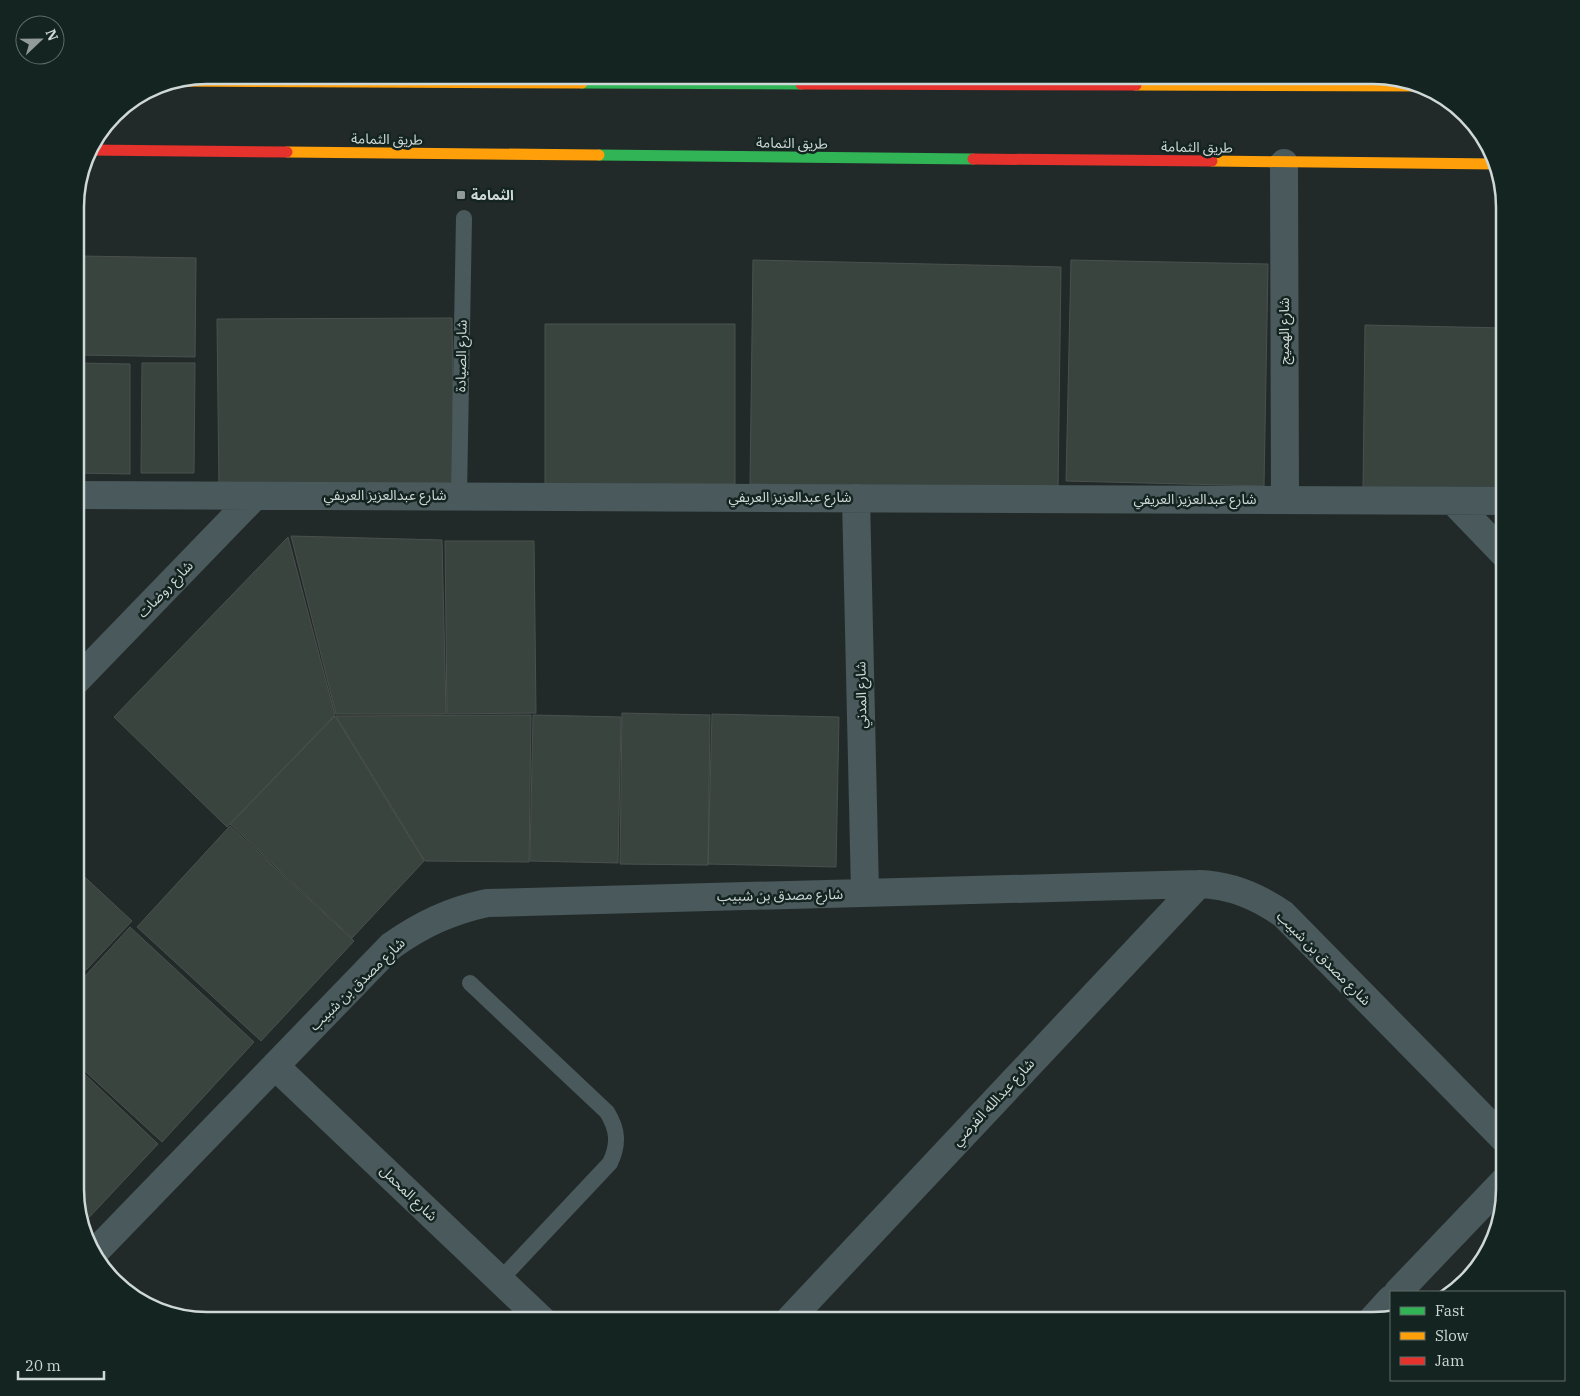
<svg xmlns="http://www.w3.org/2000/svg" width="1580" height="1396" font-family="'IBM Plex Serif','Noto Sans Arabic',serif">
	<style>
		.building { fill: #3a443f; stroke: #4a504e }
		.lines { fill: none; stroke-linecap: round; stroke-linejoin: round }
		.lane { stroke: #4a595c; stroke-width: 16 }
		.street { stroke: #4a595c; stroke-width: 28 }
		.fast { stroke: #30b455; stroke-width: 11 }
		.slow { stroke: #ff9f0a; stroke-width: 11 }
		.jam { stroke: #e5322d; stroke-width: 11 }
		.poi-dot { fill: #929b99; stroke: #142421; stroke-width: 2 }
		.labels { text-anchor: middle; stroke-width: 5; stroke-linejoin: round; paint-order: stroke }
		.street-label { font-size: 14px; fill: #ced8d6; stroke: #142421 }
		.poi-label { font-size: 14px; font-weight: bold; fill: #ced8d6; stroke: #142421; text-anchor: start }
		.rim { fill: none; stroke: #ced8d6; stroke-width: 2.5 }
	</style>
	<rect width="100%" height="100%" fill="#222a29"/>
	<!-- building -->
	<path class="building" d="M81,256l115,2 -1,99 -115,-2z
		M753,260l308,7 -3,223 -308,-6z
		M1071,260l197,4 -4,222 -198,-5z
		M452,318l2,172h-235l-2,-171z
		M545,324h190v160h-190z
		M1365,325l140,3v163l-142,-2z
		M77,363l53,1v110l-53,-1z
		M142,363h53l-1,110h-53z
		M291,536l151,4 4,174h-110z
		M288,537l47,178 -108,112 -113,-110z
		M445,541h89l2,172 -89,1z
		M622,713l88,2 -2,150 -88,-1z
		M712,714l127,3 -3,150 -128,-3z
		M531,715l-2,147 -104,-1 -89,-145z
		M533,715l88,2 -3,146 -88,-2z
		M335,716l89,145 -72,77 -122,-114z
		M230,826l124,115 -93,100 -124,-114z
		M75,868l57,53 -46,49 -11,-9z
		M130,927l124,115 -92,100 -87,-80v-75z
		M75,1065l83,79 -76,81 -7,-27z"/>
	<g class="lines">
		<!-- lane -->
		<path class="lane" d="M459,495l5,-277
			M470,983l137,129c11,18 12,32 3,51l-110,117"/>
		<!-- street -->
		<path class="street" d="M1284,163l1,336
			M75,495l1430,6
			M856,498l9,394
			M1453,501l52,54
			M75,682l180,-186
			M275,1066l268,255
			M94,1253l297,-307c31,-22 59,-35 96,-43l712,-19c32,1 58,12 84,30l222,226
			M1398,1292l107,-112
			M788,1321l411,-437
			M1371,1321l20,-22"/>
		<!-- fast -->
		<path class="fast" d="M582,83l219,1
			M599,155l374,4"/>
		<!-- slow -->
		<path class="slow" d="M174,81l408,2
			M1136,85l289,1
			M287,152l312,3
			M1212,161l284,3"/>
		<!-- jam -->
		<path class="jam" d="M801,84l335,1
			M88,150l199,2
			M973,159l239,2"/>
	</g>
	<!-- markers -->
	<rect class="poi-dot" x="456" y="190" width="10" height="10" rx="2.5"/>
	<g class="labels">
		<!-- street labels -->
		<g class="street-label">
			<text transform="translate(387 139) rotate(1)" y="5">طريق الثمامة</text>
			<text transform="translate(792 143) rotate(1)" y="5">طريق الثمامة</text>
			<text transform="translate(1197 147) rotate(1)" y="5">طريق الثمامة</text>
			<text transform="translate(1284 331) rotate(-90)" y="5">شارع الهميج</text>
			<text transform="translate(461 356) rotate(-89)" y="5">شارع الصيادة</text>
			<text x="385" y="500">شارع عبدالعزيز العريفي</text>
			<text x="790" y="502">شارع عبدالعزيز العريفي</text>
			<text x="1195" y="504">شارع عبدالعزيز العريفي</text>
			<text transform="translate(165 589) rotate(-46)" y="5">شارع روضات</text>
			<text transform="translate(861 695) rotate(-91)" y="5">شارع المدني</text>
			<text transform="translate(780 895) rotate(-1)" y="5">شارع مصدق بن شبيب</text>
			<text transform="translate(1324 958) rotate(45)" y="5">شارع مصدق بن شبيب</text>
			<text transform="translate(357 984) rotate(-44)" y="5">شارع مصدق بن شبيب</text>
			<text transform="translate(993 1102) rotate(-47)" y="5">شارع عبدالله الفرضي</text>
			<text transform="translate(409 1193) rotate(44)" y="5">شارع المحمل</text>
		</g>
		<!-- poi labels -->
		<g class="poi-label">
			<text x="471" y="200">الثمامة</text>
		</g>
	</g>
	<!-- crop -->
	<path d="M0 0H1580V1396H0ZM207 84H1373A123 123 0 0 1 1496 207V1189A123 123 0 0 1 1373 1312H207A123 123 0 0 1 84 1189V207A123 123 0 0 1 207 84Z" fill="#142421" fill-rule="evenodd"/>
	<path class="rim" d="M207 84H1373A123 123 0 0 1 1496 207V1189A123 123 0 0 1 1373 1312H207A123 123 0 0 1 84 1189V207A123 123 0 0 1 207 84Z"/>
	<!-- legend -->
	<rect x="1390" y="1291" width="175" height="90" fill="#142421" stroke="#5e6c69"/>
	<rect x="1400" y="1307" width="25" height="8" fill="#30b455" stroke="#5e6c69"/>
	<text x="1435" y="1316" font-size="15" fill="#ced8d6">Fast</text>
	<rect x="1400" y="1332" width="25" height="8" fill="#ff9f0a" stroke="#5e6c69"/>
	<text x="1435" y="1341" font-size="15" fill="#ced8d6">Slow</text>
	<rect x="1400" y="1357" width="25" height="8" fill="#e5322d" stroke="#5e6c69"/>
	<text x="1435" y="1366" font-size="15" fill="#ced8d6">Jam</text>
	<!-- north arrow -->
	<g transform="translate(40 40) rotate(68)"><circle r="24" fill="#142421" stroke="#5e6c69"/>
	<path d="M0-4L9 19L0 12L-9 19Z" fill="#929b99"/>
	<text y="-8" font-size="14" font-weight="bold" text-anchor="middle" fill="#ced8d6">N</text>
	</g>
	<!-- scale -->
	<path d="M18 1371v8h86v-8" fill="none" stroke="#ced8d6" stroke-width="2.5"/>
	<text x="25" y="1371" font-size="15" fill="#ced8d6" stroke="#142421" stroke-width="4" paint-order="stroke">20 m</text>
</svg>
